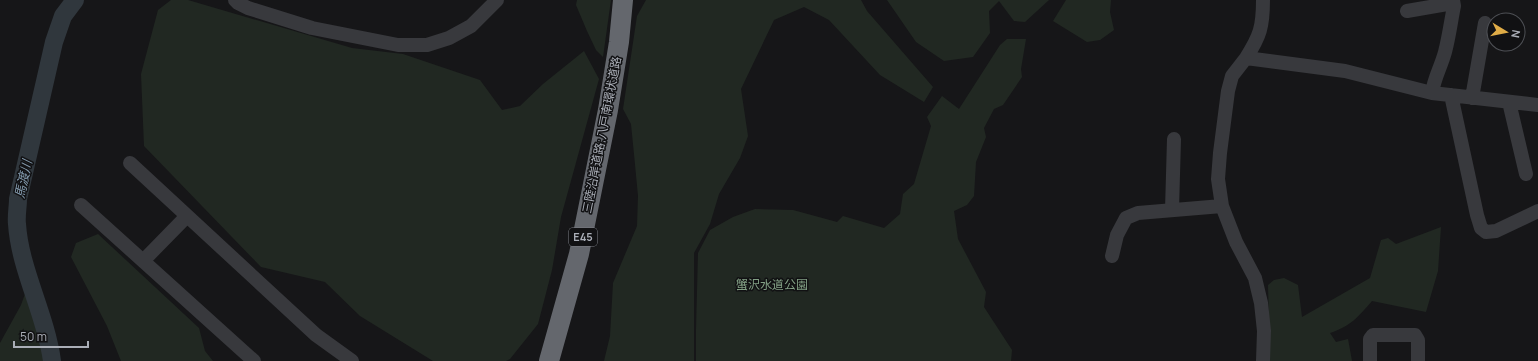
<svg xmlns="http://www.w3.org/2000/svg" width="1538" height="361" font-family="Manrope,'Noto Sans JP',sans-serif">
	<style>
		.green { fill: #212822 }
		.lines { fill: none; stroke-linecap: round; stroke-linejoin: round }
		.river { stroke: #30373d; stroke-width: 18 }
		.minor { stroke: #38393d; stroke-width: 14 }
		.highway { stroke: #64676d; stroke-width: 20 }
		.labels { text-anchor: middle; stroke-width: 3; stroke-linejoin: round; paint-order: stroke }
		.shield { fill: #111113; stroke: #7c7f86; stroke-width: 1 }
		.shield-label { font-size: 11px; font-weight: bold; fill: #aaaeb7 }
		.street-label { font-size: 12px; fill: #aaaeb7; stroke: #111113 }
		.park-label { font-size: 12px; fill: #83a085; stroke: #111113 }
		.water-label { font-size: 13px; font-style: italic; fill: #849bae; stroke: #111113 }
	</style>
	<rect width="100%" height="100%" fill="#161618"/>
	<!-- green -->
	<path class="green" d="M171,0h17l164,48 51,6 77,26 22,30 18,-4 23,-22 41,-33 15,28 -38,138 -9,53 -14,54 -28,35 -4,2h-73l-73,-45 -35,-34 -64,-15 -117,-121 -3,-72 17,-64z
		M577,0h34l-8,57 -7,-7 -9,-19 -11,-26z
		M646,0h215l6,11 66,76 -9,15 -44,-27 -51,-55 -25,-13 -30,13 -33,69 7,47 -8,22 -21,36 -9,30 -16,29v108h-90l6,-25 3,-53 24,-57 1,-30 -4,-42 -3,-30 -8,-15 14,-93z
		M887,0h162l-24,22 -11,-1 -15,-20 -10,10 1,22 -17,24 -29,4 -28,-19z
		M1066,0h45l-1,12 4,18 -14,10 -13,2 -34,-21z
		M1007,39h19l-5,30 1,8 -19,28 -9,4 -10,19 2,9 -10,25 -2,34 -7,9 -13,6 4,28 28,53 -2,15 28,43 -1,11h-315v-31l2,-77 12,-23 23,-13 22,-8 38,1 44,12 6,-6 41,12 16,-14 3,-20 11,-10 17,-58 -4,-9 15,-21 17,13 41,-64z
		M1441,227l-3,44 -12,41 -54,-11c-14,16 -21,25 -42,32l6,9 12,-3 4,22h-82l-2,-76 6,-5 10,-2 14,7 4,32 68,-39 11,-38 7,-2 8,6z
		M98,234l101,94 6,23 8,10h-92l-14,-35 -36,-69 5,-14z
		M25,294h5l16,67h-46v-18l21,-38z"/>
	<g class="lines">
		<!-- river -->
		<path class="river" d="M52,361c-6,-46 -32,-91 -35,-137 -1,-8 1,-17 1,-25l36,-157 9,-26 12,-16"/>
		<!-- minor -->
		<path class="minor" d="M235,0l3,3 10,5 64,20 86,17h29l22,-7 22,-12 26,-26
			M1263,0c0,27 -3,36 -17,58l99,13 87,22 106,12
			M1407,11l46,-8
			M1246,58l-14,18 -4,15 -8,62 -2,26 4,27 14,36 19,36 6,25 3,28 -1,30
			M1432,93c2,-15 9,-26 13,-41 4,-15 6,-31 9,-46l-1,-6
			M1451,95l26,120 4,13 5,4 10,-1 42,-20
			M1472,98l13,-75
			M1509,102l17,72
			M130,163l186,172 36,26
			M81,205l173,156
			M1172,210l2,-71
			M1112,256l5,-21 9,-17 12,-5 84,-7
			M143,261l44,-45
			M1370,361v-22l3,-4h42l3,5v21"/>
		<!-- highway -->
		<path class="highway" d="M549,361l30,-107 29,-144 11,-68 4,-42"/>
	</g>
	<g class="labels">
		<!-- shield labels -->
		<rect class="shield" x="569" y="228" width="28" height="18" rx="3"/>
		<g class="shield-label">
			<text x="583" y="241">E45</text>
		</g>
		<!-- street labels -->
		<g class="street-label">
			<text transform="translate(602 135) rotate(-79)" y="4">三陸沿岸道路;八戸南環状道路</text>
		</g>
		<!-- park labels -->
		<g class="park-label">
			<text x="772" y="289">蟹沢水道公園</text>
		</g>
		<!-- water labels -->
		<g class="water-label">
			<text transform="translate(23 179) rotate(-78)" y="5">馬渡川</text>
		</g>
	</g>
	<!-- north arrow -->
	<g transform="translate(1506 32) rotate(100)"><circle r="19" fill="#111113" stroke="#4e5055"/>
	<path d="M0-3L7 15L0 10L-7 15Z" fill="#e0ac47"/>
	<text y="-6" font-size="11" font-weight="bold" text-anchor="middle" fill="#aaaeb7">N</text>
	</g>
	<!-- scale -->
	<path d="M14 341v6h74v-6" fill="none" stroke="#aaaeb7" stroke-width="2"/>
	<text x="20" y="341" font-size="12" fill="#aaaeb7" stroke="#111113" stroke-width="3" paint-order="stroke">50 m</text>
</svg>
